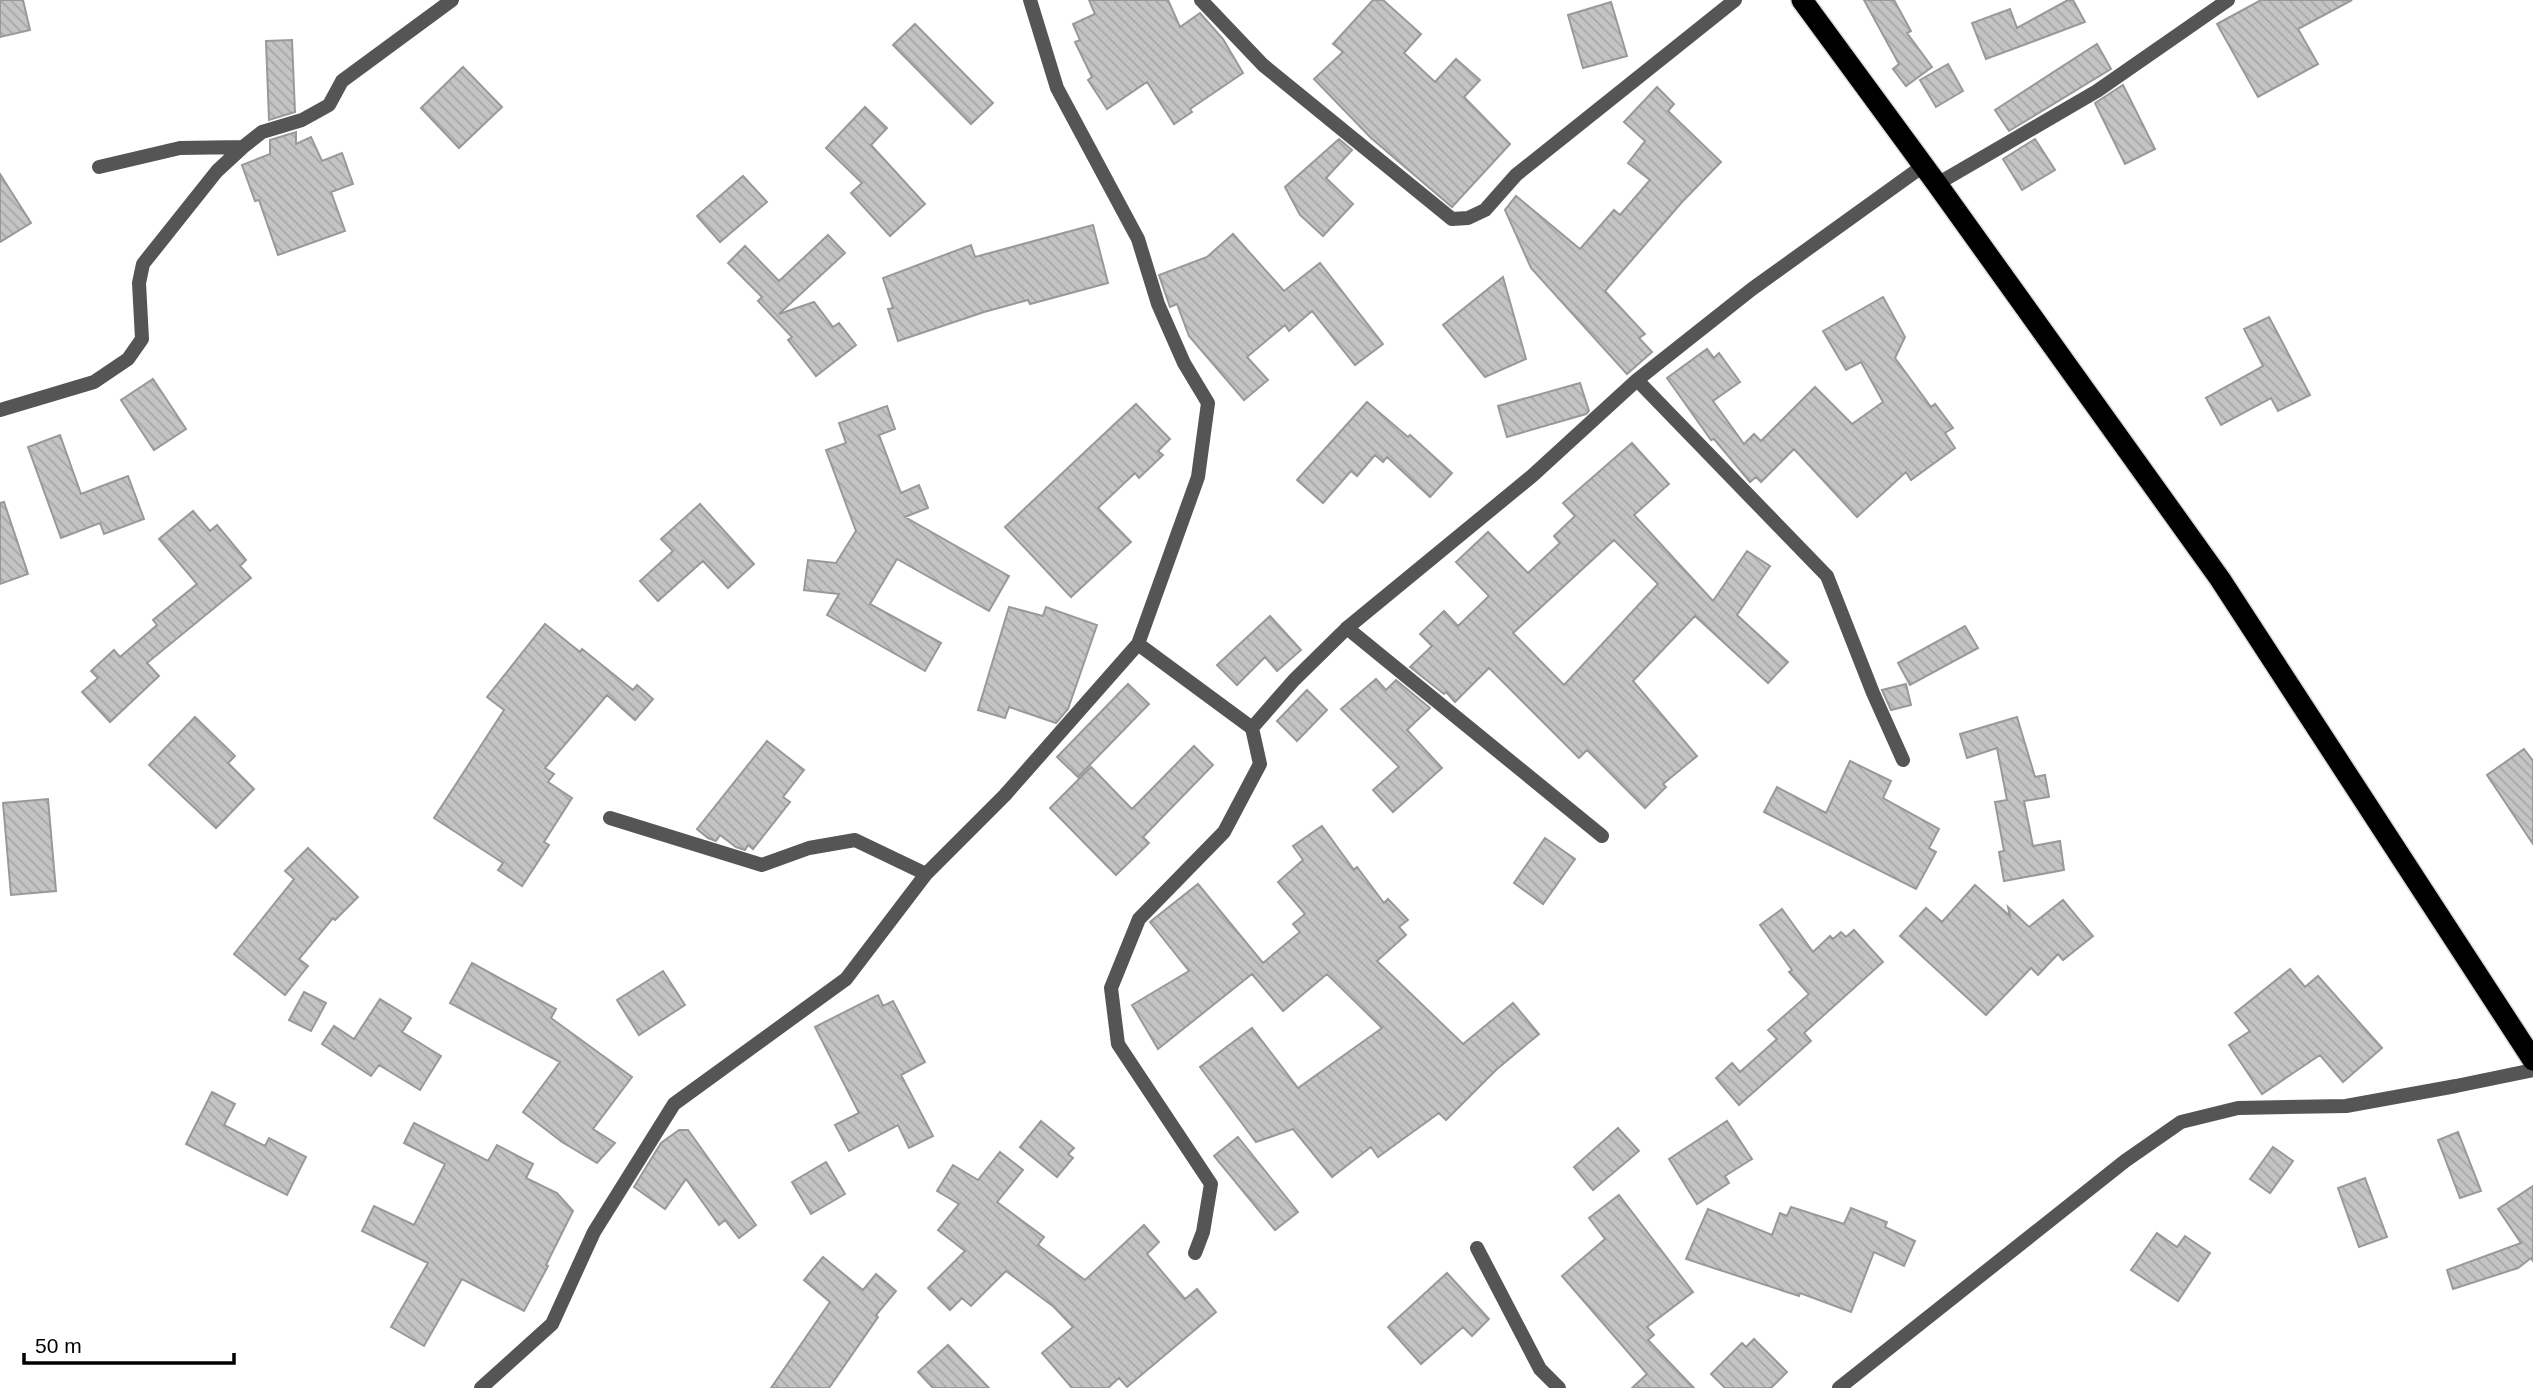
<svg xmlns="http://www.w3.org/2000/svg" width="2533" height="1388" font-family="Arial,sans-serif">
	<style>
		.building { fill: url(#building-back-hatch); stroke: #999; stroke-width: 2; fill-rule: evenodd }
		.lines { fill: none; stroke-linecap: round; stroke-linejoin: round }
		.highway-casing { stroke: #dbdbdb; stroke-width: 24 }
		.lane { stroke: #555; stroke-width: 14 }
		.street { stroke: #555; stroke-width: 14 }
		.highway { stroke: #000; stroke-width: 21 }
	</style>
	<defs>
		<pattern id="building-back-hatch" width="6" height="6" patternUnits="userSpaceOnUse" patternTransform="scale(1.75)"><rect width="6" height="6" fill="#c4c4c4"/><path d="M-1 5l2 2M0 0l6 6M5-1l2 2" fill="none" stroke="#a7a7a7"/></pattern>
	</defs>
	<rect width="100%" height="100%" fill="#fff"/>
	<!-- building -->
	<path class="building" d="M0,0h23l7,30 -30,7z
		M1089,0h79l12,27 20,-14 23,26 20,34 -53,36 2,3 -18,12 -27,-42 -40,27 -19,-29 4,-3 -17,-35 5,-2 -7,-16 22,-10z
		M1373,0h10l38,34 -17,19 31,29 21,-23 24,21 -16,17 46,47 -58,63 -81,-69 -57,-59 29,-27 -10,-8z
		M1864,0h30l17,31 -4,2 25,34 -26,19 -13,-17 6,-5z
		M2068,0h5l12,22 -99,37 -14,-36 38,-14 7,19z
		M2261,0h91l-54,29 20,35 -60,33 -41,-73z
		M1611,2l16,54 -44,12 -15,-53z
		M915,24l78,79 -22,21 -78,-79z
		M292,40l3,72 -26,8 -3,-79z
		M2097,44l14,25 -102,62 -14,-21z
		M1948,64l15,27 -27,16 -16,-27z
		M463,67l39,40 -43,41 -38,-40z
		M2123,85l32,64 -30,15 -30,-61z
		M1657,87l17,17 -6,7 53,51 -39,40 -77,89 40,43 -6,4 13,14 -25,22 -96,-106 -26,-58 11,-14 64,53 34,-39 6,5 30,-35 -22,-17 17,-22 -21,-19z
		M865,107l22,21 -16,17 54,59 -35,32 -39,-43 11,-10 -36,-35z
		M296,132v12l15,-7 11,24 20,-8 11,31 -22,8 14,39 -67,24 -19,-55 -4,1 -13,-36 28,-11v-14z
		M1339,139l13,11 -26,28 27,26 -30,32 -23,-21 -15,-28z
		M2035,139l20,31 -33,20 -19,-31z
		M0,174l31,49 -31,19z
		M743,176l24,26 -47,40 -23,-26z
		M1093,225l15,58 -78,21 -2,-4 -44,12 -86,29 -10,-32 5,-1 -10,-30 88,-33 4,12z
		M1233,234l51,57 36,-28 63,81 -28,21 -43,-54 -23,20 -4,-6 -38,32 21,23 -24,20 -55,-64 -12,-32 -7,3 -11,-32 48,-18z
		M828,235l17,18 -66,61 35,-12 19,25 6,-4 17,22 -40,31 -28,-36 4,-3 -34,-36 4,-4 -34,-34 17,-17 34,35z
		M1503,277l23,82 -41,18 -42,-52z
		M1883,297l22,40 -10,21 36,49 4,-3 18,24 -8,5 10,15 -44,32 -5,-8 -49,45 -63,-68 -33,33 -5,-5 -6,5 -36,-43 -3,1 -44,-62 40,-29 7,9 5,-5 21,29 -27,19 31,43 10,-10 7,7 54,-54 37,37 31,-22 -22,-40 -15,8 -23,-39z
		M2269,317l41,78 -32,16 -7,-13 -50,27 -15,-27 57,-32 -19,-37z
		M153,379l33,50 -32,21 -33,-50z
		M1580,383l9,28 -3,3 -79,23 -9,-31z
		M1367,402l41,35 2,-2 42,38 -22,24 -43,-40 -4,5 -8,-7 -18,21 -6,-5 -28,32 -26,-23z
		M1136,404l34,35 -12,12 5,4 -24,23 -4,-5 -37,35 33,34 -60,55 -66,-70z
		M887,406l8,23 -16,6 22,58 18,-8 9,23 -23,9 104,59 -20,35 -92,-52 -27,45 71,39 -16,28 -98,-56 12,-21 -35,-4 4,-30 28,3 20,-32 -30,-81 20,-7 -7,-20z
		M60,435l21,59 47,-18 16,43 -40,15 -4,-11 -39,15 -33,-91z
		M1632,443l37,41 -35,31 79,86 34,-50 23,15 -33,49 51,47 -20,21 -73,-67 -62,65 64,75 -34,28 3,3 -21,21 -58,-58 -8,8 -90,-90 -34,34 -9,-10 -2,2 -34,-27 22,-21 -12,-12 24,-23 14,15 31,-30 -33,-34 32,-30 40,41 32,-30 -6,-7 21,-20 -12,-13zM1614,540l44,44 -94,101 -51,-52z
		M4,502l24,72 -28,10v-81z
		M700,504l54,60 -26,24 -25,-27 -45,40 -18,-20 33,-30 -12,-12z
		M193,511l17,20 7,-6 29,35 -6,6 11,12 -104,85 12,13 -49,46 -28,-30 16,-14 -7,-7 23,-21 6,7 37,-32 -4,-5 44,-36 -38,-45z
		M1009,607l34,9 3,-9 51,18 -29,84 -12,14 -47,-16 -4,11 -27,-8z
		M1270,616l31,34 -24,21 -12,-14 -28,28 -20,-20z
		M545,624l35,28 2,-3 51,41 4,-5 16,14 -18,21 -28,-25 -62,73 9,6 -6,8 24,16 -28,44 5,3 -27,41 -24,-16 5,-7 -69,-45 70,-108 -17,-13z
		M1965,626l13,22 -68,37 -12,-22z
		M1376,679l10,11 10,-10 34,28 -23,22 35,38 -49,44 -20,-22 26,-23 -58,-58z
		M1128,684l21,20 -71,73 -21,-20z
		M1906,684l5,21 -20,5 -9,-20z
		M1307,690l20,20 -30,31 -20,-20z
		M195,717l40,39 -7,7 26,26 -38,39 -67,-63z
		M2017,717l18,60 10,-2 4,22 -25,4 9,45 27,-5 4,29 -60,11 -5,-29 5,-1 -9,-49 12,-2 -10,-52 -30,10 -7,-24z
		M767,741l37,29 -21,27 7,5 -37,47 -5,-4 -3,5 -9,-3 -16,-12 -4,6 -8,-3 -11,-9z
		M1194,746l19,19 -70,72 6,6 -33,32 -66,-67 41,-41 41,42z
		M2524,749l9,12v83l-46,-69z
		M1850,761l41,20 -8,17 56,31 -10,19 7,4 -20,37 -152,-77 13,-25 49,26z
		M48,799l8,92 -45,4 -8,-92z
		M1322,826l32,44 3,-3 27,36 4,-4 20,21 -9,7 7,8 -29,26 86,83 50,-41 26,31 -42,35 -51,51 -7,-7 -61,44 -7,-10 -39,30 -39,-48 -37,13 -56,-75 52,-39 46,60 84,-60 -55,-54 -44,37 -31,-37 -94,75 -26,-44 57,-34 -39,-49 48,-38 65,79 37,-31 -7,-8 12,-10 -27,-32 25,-22 -10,-14z
		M1545,838l30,21 -32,45 -29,-21z
		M308,848l50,49 -23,23 -2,-2 -34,41 9,7 -23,29 -51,-41 60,-75 -9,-8z
		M1975,885l35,31 -2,-9 21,20 34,-27 30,36 -30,24 -5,-6 -20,21 -7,-7 -45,47 -86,-79 26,-28 16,14z
		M1782,909l31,43 17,-16 3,3 8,-7 5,5 8,-7 29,32 -79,71 7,8 -72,64 -23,-27 16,-15 8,9 37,-33 -9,-9 41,-36 -20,-22 3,-2 -32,-45z
		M472,963l84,46 -5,9 81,59 -39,52 22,14 -18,20 -35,-21 -39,-30 37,-50 -110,-59z
		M2290,969l15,18 13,-11 64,72 -39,34 -23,-27 -58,39 -33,-49 21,-14 -15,-18z
		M663,971l22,34 -46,30 -22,-35z
		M304,992l22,11 -15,28 -22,-11z
		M878,995l5,11 10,-5 32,61 -24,13 32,61 -24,12 -11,-23 -49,26 -14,-26 24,-12 -44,-86z
		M380,999l31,19 -9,14 39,24 -21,34 -41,-25 -8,11 -49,-32 12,-18 20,13z
		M212,1092l23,12 -11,21 41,21 4,-8 37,19 -19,38 -101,-51z
		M1041,1121l33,27 -6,6 5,4 -16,19 -37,-30z
		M1727,1121l25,38 -27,17 4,7 -32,21 -28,-45z
		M414,1123l74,38 9,-16 36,19 -7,14 31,15 16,18 -27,54 2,1 -24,45 -62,-32 -38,67 -33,-19 37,-64 -66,-32 12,-25 40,19 31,-61 -41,-21z
		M1618,1128l21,23 -46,39 -19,-23z
		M679,1130h9l68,95 -17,13 -14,-18 -6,5 -33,-46 -21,30 -31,-22 27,-44z
		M2458,1132l23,59 -21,7 -22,-58z
		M1238,1137l60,75 -23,18 -61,-74z
		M2273,1147l20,14 -23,32 -20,-14z
		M1000,1152l23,18 -26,32 47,35 -6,8 47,35 59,-55 15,17 -12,12 38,45 12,-10 19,23 -89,75 -8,-9 -11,10h-36l-30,-35 31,-26 -19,-20 -48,-36 -35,35 -9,-8 -12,12 -22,-22 37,-37 -27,-21 21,-26 -22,-13 16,-26 25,15z
		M826,1162l19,32 -34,20 -19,-32z
		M2365,1178l22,59 -28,10 -21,-59z
		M2533,1186v75l-2,-3 -13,10 -65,21 -6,-19 74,-27 -23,-34z
		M1619,1195l74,97 -46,35 7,8 -6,5 46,48h-62l15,-14 -85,-98 43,-37 -16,-21z
		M1791,1207l53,17 7,-16 36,14 -2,5 30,14 -11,25 -30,-14 -23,60 -51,-19 -1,3 -113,-37 22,-50 64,26 8,-22 7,3z
		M2157,1233l20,14 8,-11 25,17 -32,48 -47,-31z
		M823,1257l40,33 13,-16 20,17 -20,24 2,2 -49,71h-58l59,-86 -26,-22z
		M1447,1273l42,46 -17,17 -9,-9 -42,37 -33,-37z
		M1754,1339l33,33 -16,16h-46l-14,-14 31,-31 4,4z
		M948,1345l41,43h-56l-15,-16z"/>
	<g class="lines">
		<defs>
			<path id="highway" d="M1802,0l135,184 283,395 313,481"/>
		</defs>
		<!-- highway casing -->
		<use href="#highway" class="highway-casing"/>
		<!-- lane -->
		<path class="lane" d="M1937,184l160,-93 131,-91
			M1347,628l255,208"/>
		<!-- street -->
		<path class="street" d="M1201,0l62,65 189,154 16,-1 17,-8 31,-35 219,-175
			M99,167l81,-19 63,-1
			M1637,380l190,196 46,117 30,67
			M0,410l94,-28 34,-23 14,-20 -3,-56 4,-19 74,-93 26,-24 19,-15 40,-12 27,-15 13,-24 110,-81
			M1138,644l114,84
			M610,818l152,47 47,-17 46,-8 71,34
			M1477,1248l63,121 19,19
			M1195,1253l8,-21 8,-48 -93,-140 -7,-56 28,-69 85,-87 36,-68 -8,-36 42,-48 53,-52 185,-152 105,-96 115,-91 171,-123
			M481,1388l71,-64 42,-92 80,-128 172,-125 80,-105 79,-79 133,-151 60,-167 10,-74 -24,-40 -26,-59 -20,-65 -81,-151 -27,-88
			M1839,1388l286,-227 56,-39 57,-14 108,-2 110,-20 77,-16"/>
		<!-- highway -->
		<use href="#highway" class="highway"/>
	</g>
	<!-- scale -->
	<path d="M24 1353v10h210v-10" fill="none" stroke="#000000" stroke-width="3.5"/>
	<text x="35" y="1353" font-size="21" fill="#000000" stroke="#ffffff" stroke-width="5" paint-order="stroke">50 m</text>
</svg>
